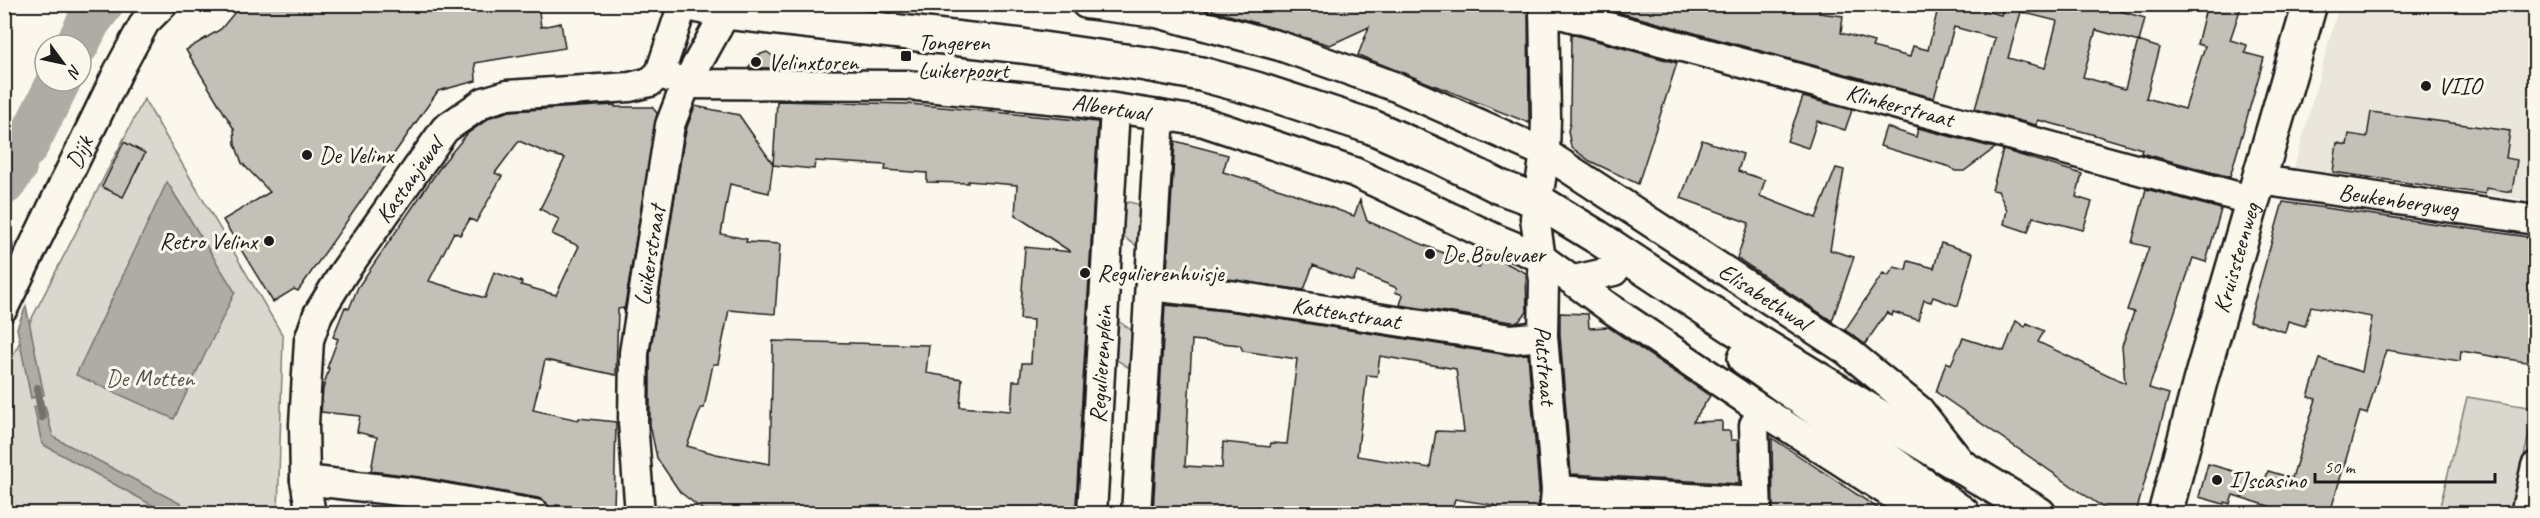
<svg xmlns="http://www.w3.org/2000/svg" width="2540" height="518" font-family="Caveat,sans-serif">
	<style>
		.built { fill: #eae6dc }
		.green { fill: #dad7ce; stroke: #7b7a75; stroke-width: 1.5 }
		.water { fill: #afaca5; stroke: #74726e; stroke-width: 1.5 }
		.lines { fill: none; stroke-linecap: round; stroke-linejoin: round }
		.stream { stroke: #74726e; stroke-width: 8 }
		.river { stroke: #afaca5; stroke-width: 44 }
		.building { fill: #c3c0b8; stroke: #1c1c1c; stroke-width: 1.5; fill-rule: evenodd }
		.minor-casing { stroke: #1c1c1c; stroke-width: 33 }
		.major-casing { stroke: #1c1c1c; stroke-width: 38 }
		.minor { stroke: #fbf7ec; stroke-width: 28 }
		.major { stroke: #fbf7ec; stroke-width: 33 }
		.poi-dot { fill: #1c1c1c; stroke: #fbf7ec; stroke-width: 2 }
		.labels { text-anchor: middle; stroke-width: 6; stroke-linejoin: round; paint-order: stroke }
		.poi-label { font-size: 24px; fill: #1c1c1c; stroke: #fbf7ec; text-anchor: start }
		.street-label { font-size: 24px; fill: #1c1c1c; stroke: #fbf7ec }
		.park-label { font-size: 24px; fill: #555451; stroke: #fbf7ec }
	</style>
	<rect width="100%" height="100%" fill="#fbf7ec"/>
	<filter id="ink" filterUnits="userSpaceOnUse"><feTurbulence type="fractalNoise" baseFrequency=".0167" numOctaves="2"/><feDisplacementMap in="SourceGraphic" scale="12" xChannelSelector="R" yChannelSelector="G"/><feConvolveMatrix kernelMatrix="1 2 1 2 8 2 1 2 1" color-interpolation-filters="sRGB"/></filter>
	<g filter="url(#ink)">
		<!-- built -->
		<path class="built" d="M2339,5h196v196l-241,-33z"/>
		<!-- green -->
		<path class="green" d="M144,99l139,237 -5,177 -273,1 2,-13 -2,-2v-34l3,-6 -4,-3 1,-85z
			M1129,202l16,4 -1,45 -29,-20 6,-26z
			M1108,314l32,22 -3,37 -31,-20z
			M2467,397l68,11 -24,105 -73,1z"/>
		<!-- water -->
		<path class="water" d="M167,182l68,110 -61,127 -98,-44z
			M26,306l18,89 -13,3 -14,-70z
			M45,406l8,31 145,76h-32l-124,-69 -8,-37z"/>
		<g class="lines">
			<!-- stream -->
			<path class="stream" d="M4,228l7,21
				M37,388l5,29"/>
			<!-- river -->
			<path class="river" d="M77,45l12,-24 12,-16
				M26,147l33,-66
				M4,183l11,-16"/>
		</g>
		<!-- building -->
		<path class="building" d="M245,4h293l3,23 20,-4 4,25 -90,15 1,18 -38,10 -140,200 -4,-2 -21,13 -50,-82 47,-28 -28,-29 -7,-19 -1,-15 -48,-79 35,-21 14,-17z
			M1213,4h315l1,119 -171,-68 11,-28 -39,18 -118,-35z
			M1588,4h232l-1,9 24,3 -2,17 33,9 -2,5 38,10 3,-11 15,4 11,-46h20l42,11 3,-11h92l49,14 -6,24 -43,-12 -13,47 42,12 13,-48 22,7 -14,50 39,11 20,-63 -8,-2 10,-40h35l-12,36 17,5 -2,8 19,5 -34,119 -89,-24 1,-4 -54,-16 -50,-13 -2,5 -61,-16 20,-71 -41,-11 -20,71zM2021,12l36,9 -12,47 -37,-10z
			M1571,34l106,29 -39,121 -48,-23 -19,-14 -3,-16 2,-8z
			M767,52l11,8 4,8h-34l10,-13z
			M1803,97l49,13 -7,20 -28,-9 -9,27 -21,-7z
			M777,101l133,3 188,18 -22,382 -6,5 -61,-1 -99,5h-203l-27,-21 -23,-34 -7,-33v-71l33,-209 4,-18 8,-21 44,9 34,49 -4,29 -39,-9 -9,50 26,5 -1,3 34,2 -5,70 -46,-4 -11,54h-5l-9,44h-3l-14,38 29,8 54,10 3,-123 156,4 -3,28 36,6 -2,28 51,4 2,-30h7l2,-18h9l2,-43 -13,-1 5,-72 46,5 -56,-37 2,-30 -49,-4v2l-41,-1v-9l-42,-3 1,-5 -71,-4 -1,8 -41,-4z
			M615,105v2h37l5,6 -33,198 -1,-3 -5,1 -2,66 -71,-15 -12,50 45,10 1,-2 37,4 -2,88 -58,-5 -1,8h-4l-5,-11 -8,-4 -118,-21 -49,-6 6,-34 -20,-5 3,-16 -39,-4 2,-23 6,-21h-2l11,-29 -5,-2 12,-30 4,2 9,-22 85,-124 24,-29 24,-17 19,-6zM519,141l30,13 16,4 -25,51 19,10 -7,15 27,12 -23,49 -35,-10 1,-3 -28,-10 -9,26 -56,-17 25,-49 6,3 10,-16 6,3 26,-46 -7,-3z
			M2371,112l139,19 -4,27 11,2 -5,32 -26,-4 -1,6 -152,-22 4,-29 10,2 2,-11 18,3z
			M1886,127l30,10 2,-9 77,20 -31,23h-9l-5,-4 -70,-21z
			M1702,140l41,14 -5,17 27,9 -5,16 56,22 20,-50 8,2 -14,80 24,7 -22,64 -95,-63 12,-35 -68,-25z
			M1175,141l53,14 -5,17 61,18 70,26 6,-16 7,21 112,47 7,-15 40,20 1,39 -9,10h-6l-112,-17 3,-10 -8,-3 2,-4 -40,-16 -4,9 -40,-16 -9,25 -137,-19z
			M124,142l21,11 -22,44 -21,-10z
			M2003,150l79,24 -6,23 16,5 -9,28 -50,-13 -5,15 -24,-8 3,-14 -9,-19 -6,-1z
			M2146,189l75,20 -1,4 -14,49 -13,-4 -44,130 20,6 -33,119h-25l-175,-121 10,-30 5,2 12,-26 41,13 12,-30 9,6 2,-4 17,8 -6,11 87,41 -3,-37 12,-34 -7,-2 22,-63 -17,-4z
			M2283,202l252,36v105l-4,20 -70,-12 -1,10 -74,-11 -19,64 -7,-2 -30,101h-57l2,-5 -42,-13 -3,9 -5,-2 -1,2 -25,-7 9,-33 57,16 3,-9 24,7 24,-79 -8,-2 12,-38 42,13 10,-55 -61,-11 -6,20 -17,-5 -3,11 -36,-11z
			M1941,243l32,10 -15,53 -25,-9 -2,5 -7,-2 -6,20 -25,-8 -1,4 -5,-4 -22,32 -20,-14 38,-57 5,3 6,-9 12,3 2,-9 26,7z
			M1165,305l70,7 273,43 20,-1 11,136 -1,23h-46l2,-8 -39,-6 -4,14h-298zM1192,340l48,5 3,6 54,8 -10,85 -16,-1 -1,4 -47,-5 -1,26 -37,-2zM1380,356l76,13 8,63 -28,-1 -6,37 -73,-12 10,-81 10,1z
			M1560,313l28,1 1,14 19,-1 102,69 -17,26 29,-1v10h8l1,9h7l1,44 -168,-10 -11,-139z
			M1772,438l21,14 92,61h-112z
			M1571,507l101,6h-101z"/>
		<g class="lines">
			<defs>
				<g id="minor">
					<path id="s1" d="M1086,4l71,9 123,33 116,41 149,66 301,197 73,60 41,52"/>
					<path id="s2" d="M1544,4l2,113 -1,36 -10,65 9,62 -1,56 13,154 -2,24"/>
					<path id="s3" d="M1544,13l20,2 690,186"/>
					<path id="s4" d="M660,73l26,11 220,1 164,16 134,21 150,50 140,66 46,19 67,49 156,105 160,103"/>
					<path id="s5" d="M2260,180l276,40"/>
					<path d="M1574,280l40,-9"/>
					<path id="s6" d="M1150,286l87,10 274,43 32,-3"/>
					<path id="s7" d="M4,307l114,-235 27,-50 18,-18"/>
					<path d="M305,480l112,13 118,21"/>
					<path d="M1556,490l200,12"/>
					<path id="s8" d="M311,514l-6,-34 -1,-56 5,-84 9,-26 26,-42 101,-143 39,-27 23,-7 123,-8 20,-5 10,-9 23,-69"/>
					<path id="s9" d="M640,514l-7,-92 1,-69 36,-228 16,-41 40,-72"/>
					<path id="s10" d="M1092,514l23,-405"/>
					<path d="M1136,514l24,-399"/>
					<path d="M1757,514l-3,-89 9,-14"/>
					<path d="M2525,514l11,-48"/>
				</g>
				<g id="major">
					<path d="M690,4l36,8 296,34 124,18 55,10 55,15 116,38 68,30 60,30 38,14 59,36 136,90 306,187"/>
					<path d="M1745,358l218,156"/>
					<path id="s11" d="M2165,514l36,-136 109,-374"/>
				</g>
			</defs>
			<!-- minor casing -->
			<use href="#minor" class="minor-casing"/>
			<!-- major casing -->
			<use href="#major" class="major-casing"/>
			<!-- minor -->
			<use href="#minor" class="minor"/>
			<!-- major -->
			<use href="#major" class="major"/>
		</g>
	</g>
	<!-- markers -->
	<g class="poi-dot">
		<rect x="900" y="50" width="12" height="12" rx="3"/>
		<circle cx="756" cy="62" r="6"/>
		<circle cx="2426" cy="86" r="6"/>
		<circle cx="307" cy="155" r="6"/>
		<circle cx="269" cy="241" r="6"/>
		<circle cx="1430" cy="254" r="6"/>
		<circle cx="1085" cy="273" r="6"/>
		<circle cx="2217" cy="480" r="6"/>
	</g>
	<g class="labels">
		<!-- poi labels -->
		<g class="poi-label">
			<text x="918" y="50">Tongeren<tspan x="918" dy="28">Luikerpoort</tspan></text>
			<text x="768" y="70">Velinxtoren</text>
			<text x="2438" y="94">VIIO</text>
			<text x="319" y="163">De Velinx</text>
			<text x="257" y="249" text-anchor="end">Retro Velinx</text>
			<text x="1442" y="262">De Boulevaer</text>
			<text x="1097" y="281">Regulierenhuisje</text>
			<text x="2229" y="488">IJscasino</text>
		</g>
		<!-- street labels -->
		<g class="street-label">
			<text dy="8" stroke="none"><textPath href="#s3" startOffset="368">Klinkerstraat</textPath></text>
			<text dy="8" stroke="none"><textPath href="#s4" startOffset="454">Albertwal</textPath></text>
			<text dy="8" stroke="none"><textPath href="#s7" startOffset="172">Dijk</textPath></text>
			<text dy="8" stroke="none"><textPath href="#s8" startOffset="364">Kastanjewal</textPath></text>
			<text dy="8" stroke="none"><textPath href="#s5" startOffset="140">Beukenbergweg</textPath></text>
			<text dy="8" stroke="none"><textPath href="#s9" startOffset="260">Luikerstraat</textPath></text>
			<text dy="8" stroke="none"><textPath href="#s11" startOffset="266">Kruissteenweg</textPath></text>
			<text dy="8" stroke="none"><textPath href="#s1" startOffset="747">Elisabethwal</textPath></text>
			<text dy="8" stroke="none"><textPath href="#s6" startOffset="198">Kattenstraat</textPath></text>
			<text dy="8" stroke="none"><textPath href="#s10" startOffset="150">Regulierenplein</textPath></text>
			<text dy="8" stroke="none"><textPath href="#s2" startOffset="363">Putstraat</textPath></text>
		</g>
		<!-- park labels -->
		<g class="park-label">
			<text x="150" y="386">De Motten</text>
		</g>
	</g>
	<!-- margin -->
	<rect width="2540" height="518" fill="none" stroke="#fbf7ec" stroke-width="24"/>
	<rect x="12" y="12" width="2516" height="494" fill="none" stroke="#1c1c1c" stroke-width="2" filter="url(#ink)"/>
	<!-- north arrow -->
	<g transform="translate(63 63) rotate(123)"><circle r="28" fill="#fbf7ec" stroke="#a29f99" stroke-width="1.5"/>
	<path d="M0-4.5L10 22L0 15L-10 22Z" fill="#1c1c1c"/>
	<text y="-9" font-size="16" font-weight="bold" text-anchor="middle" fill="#1c1c1c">N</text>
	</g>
	<!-- scale -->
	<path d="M2315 473v9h180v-9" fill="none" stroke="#1c1c1c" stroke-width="3"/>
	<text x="2324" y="473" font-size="18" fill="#1c1c1c" stroke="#fbf7ec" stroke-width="4.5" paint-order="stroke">50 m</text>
</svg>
